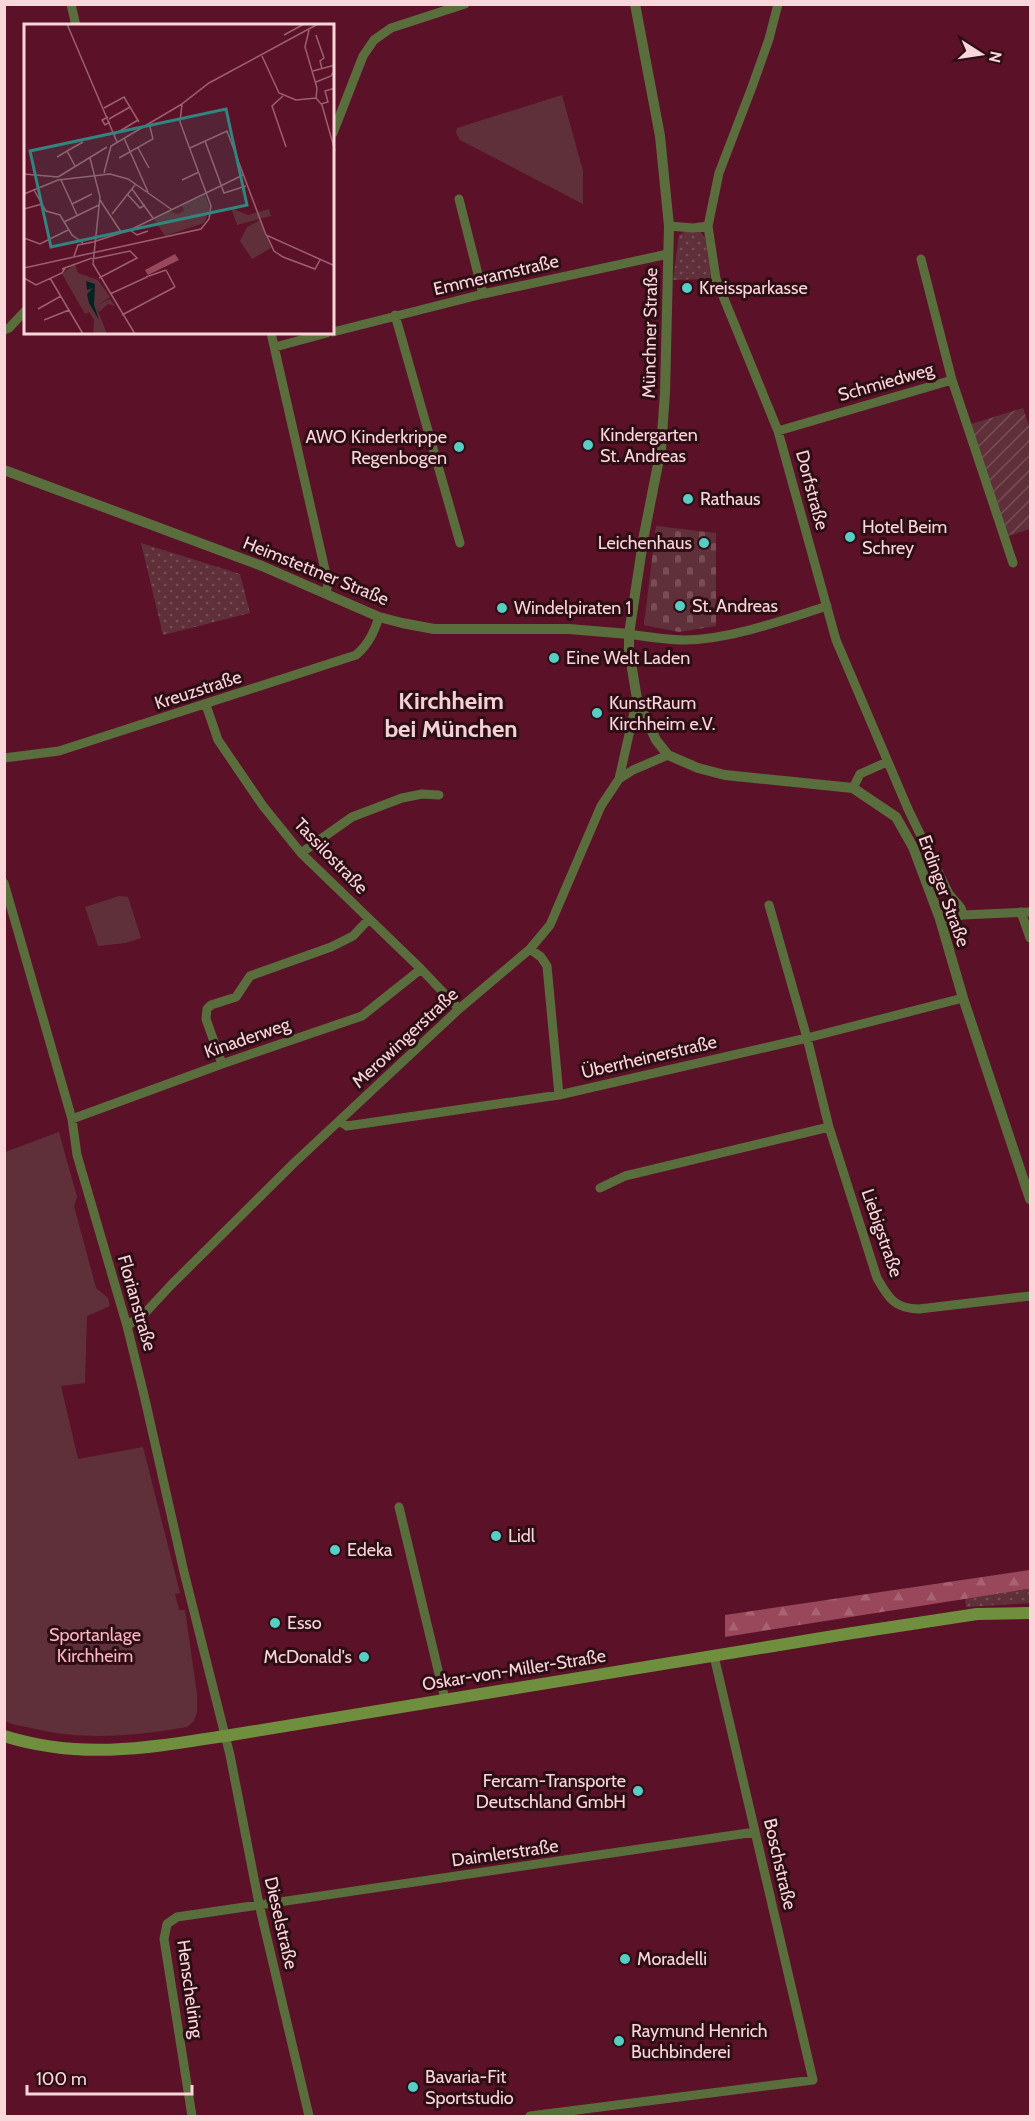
<svg xmlns="http://www.w3.org/2000/svg" width="1035" height="2121" font-family="Cabin,sans-serif">
	<style>
		.grass { fill: url(#grass-dots) }
		.forest { fill: url(#forest-firs) }
		.cemetery { fill: url(#cemetery-stones) }
		.park { fill: #5f303a }
		.garden { fill: url(#garden-furrows) }
		.lines { fill: none; stroke-linecap: round; stroke-linejoin: round }
		.minor { stroke: #5a6e3d; stroke-width: 9 }
		.tertiary { stroke: #5a6e3d; stroke-width: 10 }
		.secondary { stroke: #708f3e; stroke-width: 12 }
		.poi-dot { fill: #56cec3; stroke: #2d0e15; stroke-width: 2 }
		.labels { text-anchor: middle; stroke-width: 6; stroke-linejoin: round; paint-order: stroke }
		.street-label { font-size: 18px; fill: #fad5da; stroke: #2d0e15 }
		.poi-label { font-size: 18px; fill: #fad5da; stroke: #2d0e15; text-anchor: start }
		.park-label { font-size: 18px; fill: #fdb7c3; stroke: #2d0e15 }
		.district-label { font-size: 24px; font-weight: bold; fill: #f5d0d6; stroke: #2d0e15 }
		.inset-road { fill: none; stroke: #9b606f; stroke-width: 1.5 }
		.view { fill: #32847e; fill-opacity: 0.15; stroke: #32847e; stroke-width: 3 }
		.inset-edge { fill: none; stroke: #fad5da; stroke-width: 3 }
	</style>
	<defs>
		<pattern id="grass-dots" width="8" height="8" patternUnits="userSpaceOnUse" patternTransform="scale(1.5)"><rect width="8" height="8" fill="#5f303a"/><path d="M2 2h.1M6 6h.1" fill="none" stroke="#774d56" stroke-width="1.8" stroke-linecap="round"/></pattern>
		<pattern id="forest-firs" width="22" height="20" patternUnits="userSpaceOnUse" patternTransform="scale(1.5)"><rect width="22" height="20" fill="#99485b"/><path d="M5 1l3.5 6h-7zM16 11l3.5 6h-7z" fill="#a86272"/></pattern>
		<pattern id="cemetery-stones" width="16" height="16" patternUnits="userSpaceOnUse" patternTransform="scale(1.5)"><rect width="16" height="16" fill="#5f303a"/><path d="M2 7V4a2 2 0 0 1 4 0v3zM10 15v-3a2 2 0 0 1 4 0v3z" fill="#774d56"/></pattern>
		<pattern id="garden-furrows" width="10" height="10" patternUnits="userSpaceOnUse" patternTransform="scale(1.5)"><rect width="10" height="10" fill="#5f303a"/><path d="M-1 1l2-2M0 10L10 0M9 11l2-2" fill="none" stroke="#774d56"/></pattern>
	</defs>
	<rect width="100%" height="100%" fill="#5b1228"/>
	<!-- grass -->
	<path class="grass" d="M699,230l6,8 6,41 -38,1 6,-45 5,-3z
		M141,543l99,31 10,39 -87,22z
		M1027,1589l3,1v13l-64,4 -1,-9z"/>
	<!-- forest -->
	<path class="forest" d="M1030,1570v20l-3,-1 -302,48v-22z"/>
	<!-- cemetery -->
	<path class="cemetery" d="M656,526l60,7v93l-37,6 -35,-7z"/>
	<!-- park -->
	<path class="park" d="M562,95l21,76v33l-123,-64 -4,-7 1,-5z
		M119,896l9,1 13,41 -16,5 -27,3 -13,-39z
		M59,1132l18,65 -3,9 22,82 12,10 2,8 -23,10 -2,67 -24,3 17,73 65,-12 37,146 -5,1 4,16h6l12,84v18l-3,9 -7,6c-51,9 -105,14 -156,1 -9,-2 -18,-3 -26,-7v-569z"/>
	<!-- garden -->
	<path class="garden" d="M1023,408l7,21v100l-22,7 -37,-112z"/>
	<g class="lines">
		<!-- minor -->
		<path class="minor" d="M71,4l5,22
			M333,133l30,-77 11,-16 17,-12 74,-24
			M459,199l24,95
			M669,226l24,2 15,-2 11,-53 33,-86 17,-48 9,-35
			M708,226l8,53 62,152 58,209 72,169 41,85 12,14 2,7
			M395,315l65,228
			M4,330l5,-2 17,-18
			M333,332l150,-38 185,-40
			M271,333l57,250 -2,11
			M275,347l52,-14
			M952,380l61,183
			M778,431l174,-51 -31,-121
			M629,634c19,3 38,6 56,6 46,-1 99,-20 142,-34
			M206,705l12,35 45,66 38,47 120,116 38,40
			M4,758l55,-7 297,-96c13,-11 18,-23 23,-38
			M619,779l18,-80
			M853,788l7,-14 27,-12
			M301,853l51,-36 50,-19 20,-4 17,1
			M4,883l68,236 5,36 50,171 17,69 40,177 46,183 29,149 50,212
			M769,905l38,133 22,89 48,151c11,19 17,31 42,31l111,-13
			M1021,912l9,26
			M940,919l23,-4 67,-3
			M530,949l11,8 6,9 12,129
			M222,1064l-16,-45 1,-10 4,-4 25,-8 14,-21 81,-29 22,-11 16,-17
			M72,1119l150,-55 140,-48 59,-47
			M340,1121l7,5 212,-31 248,-57 156,-40
			M600,1188l25,-12 204,-49
			M127,1326l18,-13 26,-28 123,-122 165,-154 71,-60 20,-24 51,-119 18,-27 14,-9 35,-15
			M399,1507l46,192
			M192,2116l-28,-177 3,-15 10,-7 578,-85
			M530,2116l283,-36 -99,-424"/>
		<!-- tertiary -->
		<path class="tertiary" d="M635,4l25,132 9,90 -4,167 -4,56 -17,86 -15,99v16l8,49 19,41 12,15 30,13 27,7 128,13 43,29 17,30 27,72 23,79 67,201
			M4,470l258,96 117,51 23,6 32,6h135l60,5"/>
		<!-- secondary -->
		<path class="secondary" d="M4,1736c77,24 144,12 221,0l621,-102 131,-20 53,-1"/>
	</g>
	<!-- markers -->
	<g class="poi-dot">
		<circle cx="687" cy="288" r="6"/>
		<circle cx="588" cy="445" r="6"/>
		<circle cx="459" cy="447" r="6"/>
		<circle cx="688" cy="499" r="6"/>
		<circle cx="850" cy="537" r="6"/>
		<circle cx="704" cy="543" r="6"/>
		<circle cx="680" cy="606" r="6"/>
		<circle cx="502" cy="608" r="6"/>
		<circle cx="554" cy="658" r="6"/>
		<circle cx="597" cy="713" r="6"/>
		<circle cx="496" cy="1536" r="6"/>
		<circle cx="335" cy="1550" r="6"/>
		<circle cx="275" cy="1623" r="6"/>
		<circle cx="364" cy="1657" r="6"/>
		<circle cx="638" cy="1791" r="6"/>
		<circle cx="625" cy="1959" r="6"/>
		<circle cx="619" cy="2041" r="6"/>
		<circle cx="413" cy="2087" r="6"/>
	</g>
	<g class="labels">
		<!-- street labels -->
		<g class="street-label">
			<text transform="translate(496 275) rotate(-13)" y="6">Emmeramstraße</text>
			<text transform="translate(650 333) rotate(-89)" y="6">Münchner Straße</text>
			<text transform="translate(886 382) rotate(-16)" y="6">Schmiedweg</text>
			<text transform="translate(812 490) rotate(75)" y="6">Dorfstraße</text>
			<text transform="translate(316 571) rotate(22)" y="6">Heimstettner Straße</text>
			<text transform="translate(198 690) rotate(-18)" y="6">Kreuzstraße</text>
			<text transform="translate(331 856) rotate(46)" y="6">Tassilostraße</text>
			<text transform="translate(944 891) rotate(70)" y="6">Erdinger Straße</text>
			<text transform="translate(247 1038) rotate(-19)" y="6">Kinaderweg</text>
			<text transform="translate(405 1038) rotate(-43)" y="6">Merowingerstraße</text>
			<text transform="translate(649 1057) rotate(-13)" y="6">Überrheinerstraße</text>
			<text transform="translate(882 1233) rotate(71)" y="6">Liebigstraße</text>
			<text transform="translate(137 1303) rotate(74)" y="6">Florianstraße</text>
			<text transform="translate(514 1670) rotate(-9)" y="6">Oskar-von-Miller-Straße</text>
			<text transform="translate(505 1853) rotate(-8)" y="6">Daimlerstraße</text>
			<text transform="translate(780 1864) rotate(77)" y="6">Boschstraße</text>
			<text transform="translate(281 1923) rotate(77)" y="6">Dieselstraße</text>
			<text transform="translate(190 1989) rotate(82)" y="6">Henschelring</text>
		</g>
		<!-- poi labels -->
		<g class="poi-label">
			<text x="699" y="294">Kreissparkasse</text>
			<text x="600" y="441">Kindergarten<tspan x="600" dy="21">St. Andreas</tspan></text>
			<text x="447" y="443" text-anchor="end">AWO Kinderkrippe<tspan x="447" dy="21">Regenbogen</tspan></text>
			<text x="700" y="505">Rathaus</text>
			<text x="862" y="533">Hotel Beim<tspan x="862" dy="21">Schrey</tspan></text>
			<text x="692" y="549" text-anchor="end">Leichenhaus</text>
			<text x="692" y="612">St. Andreas</text>
			<text x="514" y="614">Windelpiraten 1</text>
			<text x="566" y="664">Eine Welt Laden</text>
			<text x="609" y="709">KunstRaum<tspan x="609" dy="21">Kirchheim e.V.</tspan></text>
			<text x="508" y="1542">Lidl</text>
			<text x="347" y="1556">Edeka</text>
			<text x="287" y="1629">Esso</text>
			<text x="352" y="1663" text-anchor="end">McDonald's</text>
			<text x="626" y="1787" text-anchor="end">Fercam-Transporte<tspan x="626" dy="21">Deutschland GmbH</tspan></text>
			<text x="637" y="1965">Moradelli</text>
			<text x="631" y="2037">Raymund Henrich<tspan x="631" dy="21">Buchbinderei</tspan></text>
			<text x="425" y="2083">Bavaria-Fit<tspan x="425" dy="21">Sportstudio</tspan></text>
		</g>
		<!-- park labels -->
		<g class="park-label">
			<text x="95" y="1641">Sportanlage<tspan x="95" dy="21">Kirchheim</tspan></text>
		</g>
		<!-- district labels -->
		<g class="district-label">
			<text x="451" y="709">Kirchheim<tspan x="451" dy="28">bei München</tspan></text>
		</g>
	</g>
	<!-- overview -->
	<g transform="translate(24 24)">
		<rect width="310" height="310" fill="#5b1228"/>
		<path d="M151,230l4,6 -31,15 -3,-5z" fill="#99485b"/>
		<path d="M181,171l5,13 -6,15 -39,13 -11,-17 15,-8 9,3 6,-3 -2,-6zM207,184l17,7 21,-6 2,7 -34,9zM51,240l3,9 20,7 12,17 -11,7 11,-5 5,7 -7,-2 -9,8 -3,-6 11,28h-14l1,-14 -5,-8 -4,2 -23,-40z" fill="#5f303a"/>
		<path d="M236,196l11,28 -19,11 -12,-18 7,-14z" fill="#5f303a"/>
		<path d="M62,257l9,3 -1,21 5,15 -10,-17 -2,-9 6,-6 -6,2z" fill="#002421"/>
		<path class="inset-road" d="M43,0l50,118M285,6l-4,17 12,41 -1,10M260,11l20,-11M292,11l8,23 -4,3 2,8M238,32l17,37 17,7 20,-2M289,47l22,-6M292,58l15,-6 4,-7M259,72l-11,10 14,41M292,74l6,7 13,46M297,80l7,-2 -3,-11 10,-3M80,84l20,-11 15,25M84,93l-6,3 3,5 5,-3M85,95l21,-12M91,110l23,-14M100,114l24,54M181,117l19,52 22,-7M114,124l11,20M166,124l37,-17 39,104 69,31M43,127l16,-9M33,133l10,-6 8,15M66,134l10,39 -7,67 42,70M95,134l34,-19 -4,-16M80,149l7,-27 71,-42M0,150l34,3M34,153l49,-30M37,156l16,35M158,156l17,-8M108,165l21,29M10,166l12,21 14,4 12,20 11,8M0,170l34,-14 52,-6 18,5 43,30M104,171l12,13 5,-3M76,176l21,32M48,180l20,-10M0,185l18,-5M88,190l23,-29M40,198l35,-17M106,206l7,5 11,-4M243,212l7,15 9,6 32,12 5,-9M0,214l16,6 28,-14M69,218l37,-12 113,-55M50,232l4,-11 15,-3M68,235l38,-8 7,7 -38,20M0,244l177,-39 8,-10 2,-13 -31,-84 2,-18 27,-21 109,-59M38,245l30,-11M142,246l9,17M122,253l20,-7M0,254l12,7 26,-12 4,-6M26,254l33,56M86,270l37,-17M115,282l36,-19M14,285l23,-13M98,291l17,-9M20,296l25,-10"/>
		<path class="view" d="M202,85l21,96 -196,42 -21,-96z"/>
		<rect width="310" height="310" class="inset-edge"/>
	</g>
	<!-- border -->
	<rect width="1035" height="2121" fill="none" stroke="#fad5da" stroke-width="12"/>
	<!-- north arrow -->
	<g transform="translate(981 54) rotate(102)" stroke="#2d0e15" stroke-width="4.5" paint-order="stroke">
	<path d="M0-4.5L10 22L0 15L-10 22Z" fill="#fad5da"/>
	<text y="-9" font-size="16" font-weight="bold" text-anchor="middle" fill="#fad5da">N</text>
	</g>
	<!-- scale -->
	<path d="M27 2085v9h165v-9" fill="none" stroke="#fad5da" stroke-width="3"/>
	<text x="36" y="2085" font-size="18" fill="#fad5da" stroke="#2d0e15" stroke-width="4.5" paint-order="stroke">100 m</text>
</svg>
